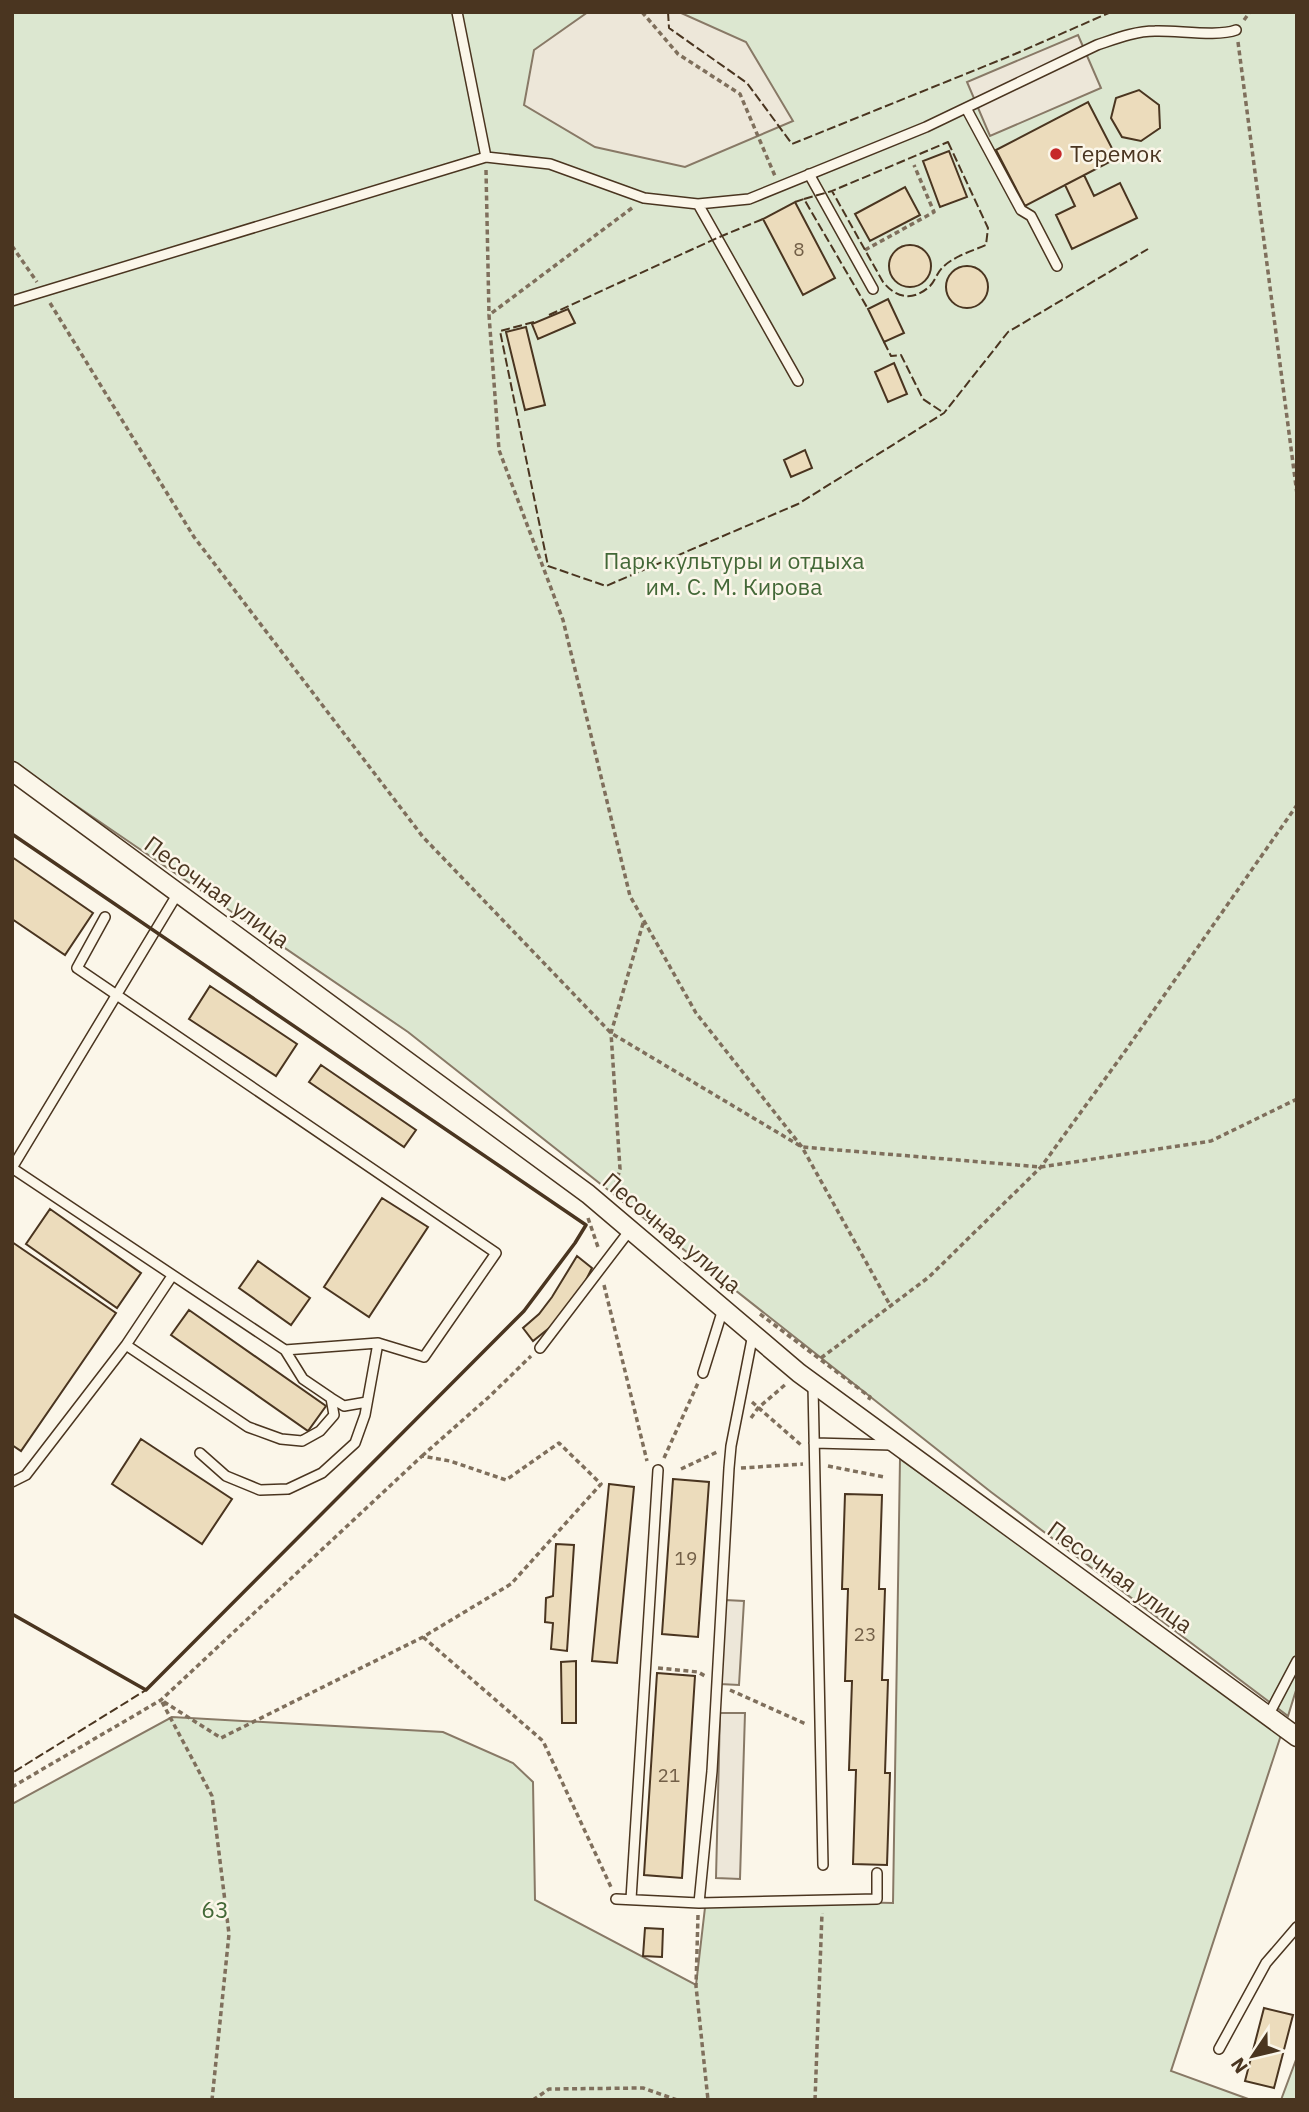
<svg xmlns="http://www.w3.org/2000/svg" width="1309" height="2112" font-family="'IBM Plex Sans',sans-serif">
	<style>
		.green { fill: #dce7d0; stroke: #887966; stroke-width: 2 }
		.parking { fill: #ede7d9; stroke: #887966; stroke-width: 2 }
		.building { fill: #ecdcbc; stroke: #4a3520; stroke-width: 2 }
		.lines { fill: none; stroke-linecap: round; stroke-linejoin: round }
		.service-casing { stroke: #4a3520; stroke-width: 12 }
		.minor-casing { stroke: #4a3520; stroke-width: 21 }
		.path { stroke: #7f6f5c; stroke-width: 3.5; stroke-dasharray: 5 3.5; stroke-linecap: butt }
		.service { stroke: #fbf6e9; stroke-width: 9 }
		.minor { stroke: #fbf6e9; stroke-width: 18 }
		.fence { stroke: #4a3520; stroke-width: 2; stroke-dasharray: 9 3.5; stroke-linecap: butt }
		.wall { stroke: #4a3520; stroke-width: 3.5 }
		.poi-dot { fill: #c62828; stroke: #fbf6e9; stroke-width: 2.5 }
		.labels { text-anchor: middle; stroke-width: 5; stroke-linejoin: round; paint-order: stroke }
		.number-label { font-size: 19px; fill: #725f47 }
		.poi-label { font-size: 23px; fill: #4a3520; stroke: #fbf6e9; text-anchor: start }
		.park-label { font-size: 23px; fill: #436837; stroke: #fbf6e9 }
		.street-label { font-size: 23px; fill: #4a3520; stroke: #fbf6e9 }
	</style>
	<rect width="100%" height="100%" fill="#fbf6e9"/>
	<!-- green -->
	<path class="green" d="M12,12h1285v1675l-9,29 -297,-224 -583,-460 -396,-270z
		M900,1459l382,273 -111,339 80,29h-1239v-296l160,-87 271,15 70,31 20,19 2,118 161,85 10,-86 187,4z
		M1297,2057v43h-16z"/>
	<!-- parking -->
	<path class="parking" d="M588,12h91l67,30 47,79 -108,46 -90,-20 -71,-42 10,-55z
		M1078,35l23,53 -111,48 -23,-54z
		M725,1600l19,1 -5,84 -19,-1z
		M720,1713h25l-5,166 -24,-1z"/>
	<!-- building -->
	<path class="building" d="M1139,90l20,15 1,23 -19,13 -19,-4 -11,-19 5,-20z
		M1088,102l29,56 -92,48 -29,-56z
		M949,151l18,46 -27,10 -17,-46z
		M1084,175l10,21 26,-13 17,35 -65,31 -16,-34 19,-9 -10,-21z
		M905,187l15,28 -50,26 -15,-27z
		M795,202l40,76 -32,17 -40,-76z
		M889 266a21 21 0 1 1 42 0a21 21 0 1 1-42 0Z
		M946 287a21 21 0 1 1 42 0a21 21 0 1 1-42 0Z
		M888,299l16,34 -20,9 -16,-33z
		M568,309l7,14 -37,16 -6,-15z
		M526,327l19,78 -20,5 -19,-78z
		M894,363l13,31 -19,8 -13,-30z
		M805,450l7,18 -21,9 -7,-17z
		M12,857l81,56 -28,42 -53,-36z
		M210,986l87,58 -21,32 -87,-57z
		M321,1065l95,65 -12,17 -95,-65z
		M382,1198l46,29 -59,90 -45,-30z
		M50,1209l91,64 -24,35 -91,-64z
		M12,1242l104,71 -95,138 -9,-6z
		M577,1256l15,12 -7,14 -32,43 -20,16 -10,-13 16,-14 13,-17z
		M258,1261l52,37 -19,27 -52,-37z
		M189,1310l137,96 -18,25 -137,-96z
		M141,1439l91,60 -30,45 -90,-60z
		M673,1479l36,3 -11,155 -36,-3z
		M609,1484l25,3 -17,176 -25,-2z
		M845,1494l37,1 -3,94h6l-3,91h6l-3,93h5l-3,92 -34,-1 3,-94h-7l3,-89h-7l3,-92h-6z
		M556,1544l18,1 -7,106 -16,-2 2,-26 -8,-1 1,-24 7,-2z
		M576,1661v62h-14l-1,-61z
		M657,1673l38,3 -13,202 -38,-3z
		M645,1928l18,1 -1,28 -19,-1z
		M1264,2008l29,7 -19,73 -29,-7z"/>
	<g class="lines">
		<defs>
			<path id="service" d="M457,12l29,145
				M966,108l55,102 10,6 26,50
				M809,174l64,115
				M698,204l100,177
				M12,301l474,-144 64,7 94,34 54,6 51,-5 177,-72 171,-82c18,-6 38,-14 58,-14 21,-1 63,6 81,-1
				M178,893l-166,275 273,182 93,-7
				M105,917l-28,51 419,285 -72,104 -46,-14 -13,72 -10,28 -33,30 -34,16 -28,1 -34,-14 -26,-23
				M172,1276l-46,69 122,82 33,12 21,2 18,-10 14,-16 -3,-17 -28,-19 -18,-29
				M540,1348l90,-118
				M703,1373l20,-64
				M813,1385l10,480
				M331,1398l13,8 23,-4
				M814,1443l78,2
				M12,1482l14,-7 100,-130
				M1268,1716l29,-55
				M616,1899l83,4 178,-4v-26
				M631,1899l27,-429
				M699,1903l13,-132 17,-303 2,-22 22,-112
				M1219,2049l47,-86 31,-36"/>
			<path id="minor" d="M12,771l576,423 211,179 498,364"/>
		</defs>
		<!-- service casing -->
		<use href="#service" class="service-casing"/>
		<!-- minor casing -->
		<use href="#minor" class="minor-casing"/>
		<!-- path -->
		<path class="path" d="M642,12l36,42 62,40 35,82
			M1244,20l6,-8
			M1238,42l59,452
			M486,170l3,145
			M632,208l-143,107 10,135 64,170 67,276 66,117 106,134 88,158
			M12,246l25,36
			M865,250l69,-38 -20,-47
			M50,303l144,234 229,300 188,196 191,114 239,20 170,-26 86,-42
			M613,1194l7,-25 -9,-136 33,-113
			M588,1218l11,32
			M604,1285l43,176
			M760,1314l110,83 -2,4
			M821,1358l108,-81 112,-110 85,-117 171,-245
			M752,1402l49,43
			M751,1418l7,-10 28,-24
			M422,1456l68,-60 41,-40
			M664,1458l34,-75
			M828,1466l56,11
			M741,1468l62,-4
			M681,1469l36,-17
			M423,1637l120,104 68,146
			M658,1668l40,4 7,4
			M730,1690l76,34
			M162,1702l50,94 17,138 -17,166
			M12,1787l149,-87 261,-244 28,5 56,19 53,-37 42,41 -90,100 -88,53 -202,101 -60,-38
			M698,1915l-2,71 12,114
			M533,2100l16,-11 94,-1 34,12
			M815,2100l7,-187"/>
		<!-- service -->
		<use href="#service" class="service"/>
		<!-- minor -->
		<use href="#minor" class="minor"/>
		<!-- fence -->
		<path class="fence" d="M668,12l1,16 78,55 45,61 223,-90 96,-42
			M948,142l40,86 -2,17c-14,6 -34,12 -44,23 -5,5 -7,13 -12,18 -17,16 -34,12 -47,-4l-51,-91z
			M804,199l28,-8
			M795,202l9,-3 64,110
			M549,315l168,-77 46,-19
			M534,322l-34,9 48,235 58,20 192,-82 146,-91 64,-81 140,-83
			M884,342l7,14 10,-1 22,44 21,14
			M12,1614l134,76 -134,83"/>
		<!-- wall -->
		<path class="wall" d="M12,834l574,391 -11,18 -51,68 -378,379 -134,-76"/>
	</g>
	<!-- markers -->
	<circle class="poi-dot" cx="1056" cy="154" r="7"/>
	<g class="labels">
		<!-- number labels -->
		<g class="number-label">
			<text x="799" y="256">8</text>
			<text x="686" y="1565">19</text>
			<text x="865" y="1641">23</text>
			<text x="669" y="1782">21</text>
		</g>
		<!-- poi labels -->
		<g class="poi-label">
			<text x="1070" y="162">Теремок</text>
		</g>
		<!-- park labels -->
		<g class="park-label">
			<text x="734" y="569">Парк культуры и отдыха<tspan x="734" dy="26">им. С. М. Кирова</tspan></text>
			<text x="215" y="1918">63</text>
		</g>
		<!-- street labels -->
		<g class="street-label">
			<text transform="translate(217 892) rotate(36)" y="8">Песочная улица</text>
			<text transform="translate(672 1233) rotate(40)" y="8">Песочная улица</text>
			<text transform="translate(1120 1577) rotate(36)" y="8">Песочная улица</text>
		</g>
	</g>
	<!-- border -->
	<rect width="1309" height="2112" fill="none" stroke="#4a3520" stroke-width="28"/>
	<!-- north arrow -->
	<g transform="translate(1253 2056) rotate(235)" stroke="#fbf6e9" stroke-width="5" paint-order="stroke">
	<path d="M0-5L12 26L0 18L-12 26Z" fill="#4a3520"/>
	<text y="-10" font-size="19" font-weight="bold" text-anchor="middle" fill="#4a3520">N</text>
	</g>
</svg>
